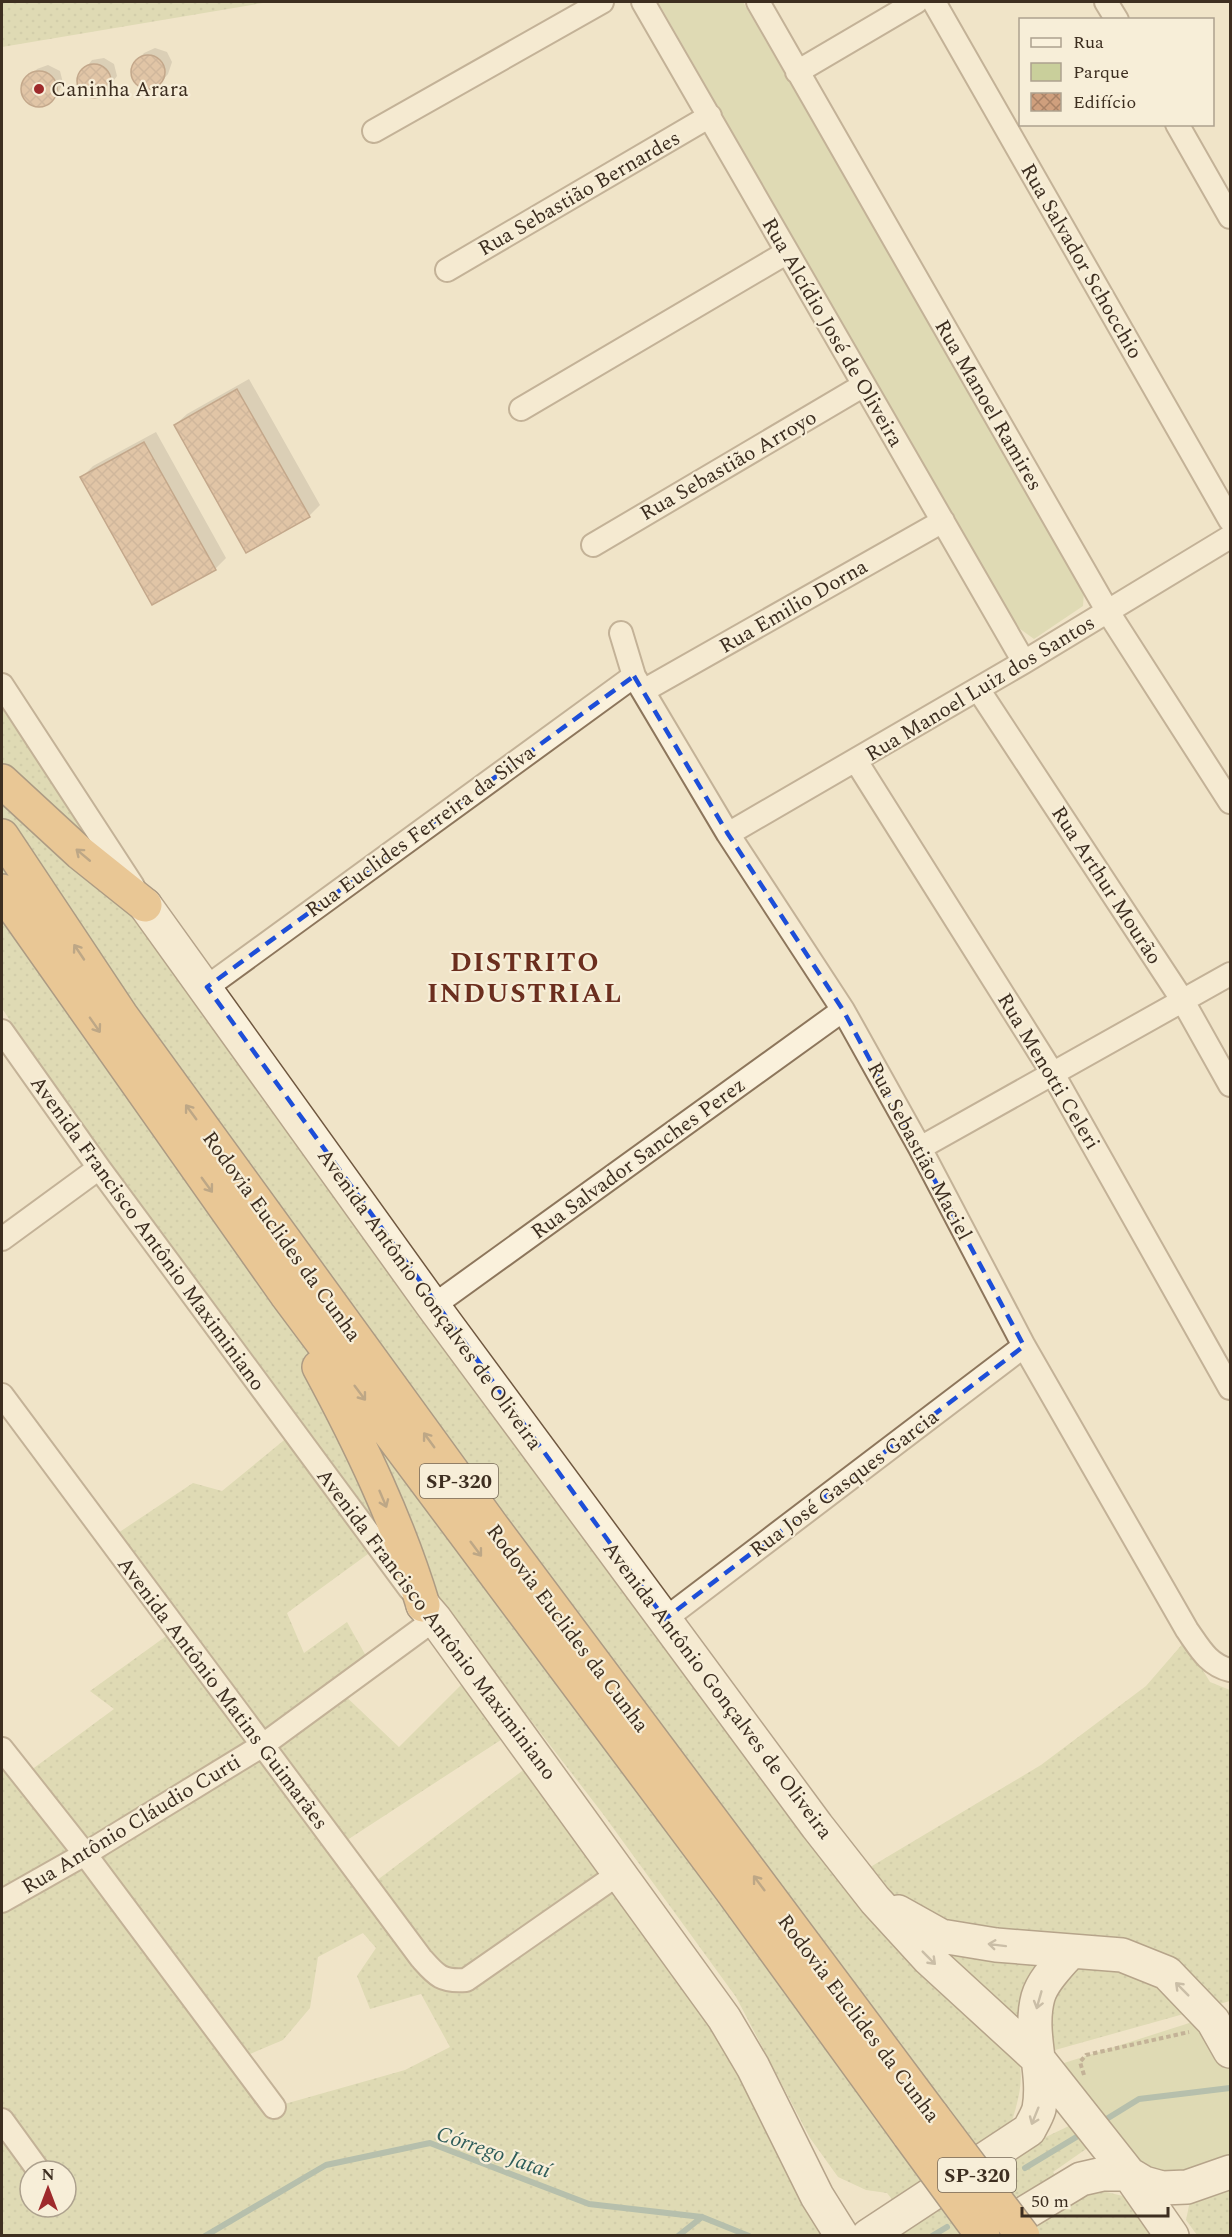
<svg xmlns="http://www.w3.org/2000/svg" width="1232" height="2237" font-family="Spectral,serif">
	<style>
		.grass { fill: url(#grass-dots); fill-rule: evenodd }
		.park { fill: #c9cf9b }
		.shadow { fill: #0003 }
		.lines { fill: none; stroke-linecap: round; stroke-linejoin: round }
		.stream { stroke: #6f938a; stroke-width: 6 }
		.building { fill: url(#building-cross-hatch); stroke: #8d5f41; stroke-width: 1.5 }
		.minor-casing { stroke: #8d765c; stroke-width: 26 }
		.secondary-casing { stroke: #6f573f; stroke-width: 36 }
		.motorway-casing { stroke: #5b4430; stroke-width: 36 }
		.path { stroke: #8d765c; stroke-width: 4; stroke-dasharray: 4.5 3; stroke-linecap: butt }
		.minor { stroke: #faf1dc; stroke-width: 22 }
		.secondary { stroke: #faf1dc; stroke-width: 33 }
		.motorway { stroke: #e0a458; stroke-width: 33 }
		.motorway-bridge-casing { stroke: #5b4430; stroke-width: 36; stroke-linecap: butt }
		.motorway-bridge { stroke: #e0a458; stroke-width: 33 }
		.oneway { stroke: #7e5d36 }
		.oneway2 { stroke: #9c907e }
		.marked { fill: none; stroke: #1d4ed8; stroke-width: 4.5; stroke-dasharray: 12 8; stroke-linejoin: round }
		.poi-dot { fill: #9e2a2b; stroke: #f7eed8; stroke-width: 2 }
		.labels { text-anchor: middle; stroke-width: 4.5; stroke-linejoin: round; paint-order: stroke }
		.shield { fill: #f7eed8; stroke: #756857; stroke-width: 1.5 }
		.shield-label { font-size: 20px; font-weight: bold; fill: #3d2e20 }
		.poi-label { font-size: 21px; fill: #3d2e20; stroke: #f7eed8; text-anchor: start }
		.street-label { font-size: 21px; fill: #3d2e20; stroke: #f7eed8 }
		.water-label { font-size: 22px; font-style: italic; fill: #2f5d5a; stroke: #f7eed8 }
		.district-label { font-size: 27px; font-weight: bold; letter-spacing: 1.5px; fill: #6b2e1e; stroke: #f7eed8 }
	</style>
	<defs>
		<pattern id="grass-dots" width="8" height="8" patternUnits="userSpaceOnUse" patternTransform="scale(1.5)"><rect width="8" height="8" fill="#c9cf9b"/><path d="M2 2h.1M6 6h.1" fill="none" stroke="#aeb285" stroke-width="1.8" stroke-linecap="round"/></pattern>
		<pattern id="building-cross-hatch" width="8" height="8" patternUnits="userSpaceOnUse" patternTransform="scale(1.5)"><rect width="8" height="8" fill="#cf9f7d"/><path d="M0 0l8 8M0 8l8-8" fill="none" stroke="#a98266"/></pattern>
	</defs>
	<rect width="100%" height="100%" fill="#f0e4c8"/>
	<!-- grass -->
	<path class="grass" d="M2,2h267l-267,45z
		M2,709l204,301 404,555 125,179 107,137 175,173c8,23 2,44 -5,67l15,25 44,-21 21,17 -6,7 -33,23 18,25 27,-7 29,7 28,38h-266l22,-12 -24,-30 -21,-3 -28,-13 -28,-39 -74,-141 -133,-183 -193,-251 -30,-33 -337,-457 -41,-65z
		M294,1432l85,114 -92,67 17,40 43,-31 24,43 -32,25 60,57 75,-75 42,58 -178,116 30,41 170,-128 83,113 221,363h-840v-486l21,27 91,-67 -24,-18 86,-62 -67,-90 84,-56 29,8zM363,1933l13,15 -19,28 13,33 51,-15 29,53 -45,23 -131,37 -36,-48 45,-19 27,-32 8,-51zM30,2171h36v36h-36z
		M1185,1641l25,41 20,8v311l-182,51 -186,-180 179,-107 105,-79z
		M1230,2183v52h-33l-11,-15 5,-24z"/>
	<!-- park -->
	<path class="park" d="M658,2h85l341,589 -1,15 -49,33 -18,-13z
		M1230,2010v151l-74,21 -95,-118z"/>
	<!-- shadow -->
	<path class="shadow" d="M155,48l12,4 5,10 -4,12 -7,8 -13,6 -6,-1 -6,-4 -4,-11 5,-11 7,-8z
		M104,58l10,6 3,12 -14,19 -13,2 -10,-7 -2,-12 14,-18z
		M48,65l12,6 3,12 -6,12 -8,7 -13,4 -10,-7 -3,-12 14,-18z
		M249,379l71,126 -11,11 -134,-91 12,-11z
		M156,432l70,126 -11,11 -133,-92 11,-11z"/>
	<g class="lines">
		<!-- stream -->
		<path class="stream" d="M1100,2123l39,-24 91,-11
			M1025,2168l58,-35
			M205,2236l121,-71 104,-22 159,61 113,13 47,19
			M678,2236l24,-19
			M932,2236l15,-9"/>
	</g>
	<!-- building -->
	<path class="building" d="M131 72a17 17 0 1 1 34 0a17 17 0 1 1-34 0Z
		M77 81a17 17 0 1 1 34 0a17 17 0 1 1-34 0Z
		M21 89a18 18 0 1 1 36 0a18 18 0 1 1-36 0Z
		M237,389l73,128 -64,36 -72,-128z
		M144,442l72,128 -64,35 -72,-128z"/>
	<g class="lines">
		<defs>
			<path id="minor" d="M643,2l381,660
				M758,2l350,610 122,190
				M934,2l296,518
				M1106,2l11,18
				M797,72l119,-70
				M1177,124l53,93
				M374,131l228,-129
				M447,270l263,-154
				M521,409l265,-156
				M593,545l271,-160
				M621,633l13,43 94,158 115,176 77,138 104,198 163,284c12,17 21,35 43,40
				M2,685l131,201
				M978,689l205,312 47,84
				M643,691l300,-170
				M856,761l197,313 177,314
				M728,834l296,-172 206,-125
				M207,987l427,-311
				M2,1031l97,137 311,421
				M920,1148l310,-174
				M2,1239l97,-71
				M433,1306l410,-296
				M2,1395l419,563c15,17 20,24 45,22l155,-108
				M665,1619l359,-273
				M2,1749l83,105 189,253
				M2,1901l83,-47 178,-109 172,-126
				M2,2120l37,51"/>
			<path id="secondary" d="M145,905l288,401 384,520 58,74 54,59 109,100 91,115 43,62
				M423,1605l12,14 289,399 29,49 64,129 25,40
				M898,1912l43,24 55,9 126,10 45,18 46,48 17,30
				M868,2236l161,-106c3,-6 8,-14 10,-21 7,-37 -11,-75 -1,-112 5,-17 21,-32 32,-45
				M987,2236l94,-57 22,-5h26l15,9 18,5 25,-1 43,-15"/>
			<path id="motorway" d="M2,781l78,72 65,52
				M2,836l119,179 371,511 440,589
				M2,891l284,403 446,597 177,244
				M319,1367c41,76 79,155 104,238"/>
		</defs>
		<!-- minor casing -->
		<use href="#minor" class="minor-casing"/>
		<!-- secondary casing -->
		<use href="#secondary" class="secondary-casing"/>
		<!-- motorway casing -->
		<use href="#motorway" class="motorway-casing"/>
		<!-- path -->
		<path class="path" d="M1084,2075l-4,-13 6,-7 103,-23"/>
		<!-- minor -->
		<use href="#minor" class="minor"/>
		<!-- secondary -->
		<use href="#secondary" class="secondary"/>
		<!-- motorway -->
		<use href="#motorway" class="motorway"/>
		<defs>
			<path id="motorway-bridge" d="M932,2115l91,121
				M909,2135l74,101"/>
		</defs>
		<!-- motorway-bridge casing -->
		<use href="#motorway-bridge" class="motorway-bridge-casing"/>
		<!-- motorway-bridge -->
		<use href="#motorway-bridge" class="motorway-bridge"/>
	</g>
	<!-- one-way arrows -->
	<defs><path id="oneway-shaft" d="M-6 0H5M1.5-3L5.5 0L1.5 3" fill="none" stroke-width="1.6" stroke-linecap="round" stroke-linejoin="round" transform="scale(1.5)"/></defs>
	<g class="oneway">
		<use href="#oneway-shaft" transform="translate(83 855) rotate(-140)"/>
		<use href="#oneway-shaft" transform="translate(79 952) rotate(-124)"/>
		<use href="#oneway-shaft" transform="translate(95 1025) rotate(55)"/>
		<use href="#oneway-shaft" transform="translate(191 1112) rotate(-126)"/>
		<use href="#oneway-shaft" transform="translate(207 1185) rotate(54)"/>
		<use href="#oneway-shaft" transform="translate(360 1393) rotate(53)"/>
		<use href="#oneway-shaft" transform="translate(429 1440) rotate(-126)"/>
		<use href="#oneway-shaft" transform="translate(383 1499) rotate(67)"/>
		<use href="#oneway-shaft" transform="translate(476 1549) rotate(53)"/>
		<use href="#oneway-shaft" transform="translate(759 1883) rotate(-127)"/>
	</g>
	<g class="oneway2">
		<use href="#oneway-shaft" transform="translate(997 1945) rotate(-173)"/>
		<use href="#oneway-shaft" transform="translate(929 1958) rotate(45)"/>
		<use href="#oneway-shaft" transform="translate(1182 1989) rotate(-135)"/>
		<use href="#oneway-shaft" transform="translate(1039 2000) rotate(106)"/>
		<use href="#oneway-shaft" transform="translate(1035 2116) rotate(112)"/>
	</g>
	<!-- marked area -->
	<path d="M0 0H1232V2237H0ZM634,676l94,158 115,176 181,336 -359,273 -458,-632z" fill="#f0e4c8" fill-opacity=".55" fill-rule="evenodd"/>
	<path class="marked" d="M634,676l94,158 115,176 181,336 -359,273 -458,-632z"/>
	<!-- markers -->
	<circle class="poi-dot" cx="39" cy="89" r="6"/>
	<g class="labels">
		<!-- shield labels -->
		<g class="shield">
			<rect x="420" y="1464" width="78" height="34" rx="4.5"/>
			<rect x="938" y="2158" width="78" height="34" rx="4.5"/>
		</g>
		<g class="shield-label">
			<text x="459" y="1488">SP-320</text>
			<text x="977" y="2182">SP-320</text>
		</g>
		<!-- poi labels -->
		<g class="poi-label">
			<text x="51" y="96">Caninha Arara</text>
		</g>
		<!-- street labels -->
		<g class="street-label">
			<text transform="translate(579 193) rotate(-30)" y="7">Rua Sebastião Bernardes</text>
			<text transform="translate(1082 261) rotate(60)" y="7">Rua Salvador Schocchio</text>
			<text transform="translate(833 332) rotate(60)" y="7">Rua Alcídio José de Oliveira</text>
			<text transform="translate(989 405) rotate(60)" y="7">Rua Manoel Ramires</text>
			<text transform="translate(728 465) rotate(-30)" y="7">Rua Sebastião Arroyo</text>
			<text transform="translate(793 606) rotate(-30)" y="7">Rua Emilio Dorna</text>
			<text transform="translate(980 688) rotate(-31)" y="7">Rua Manoel Luiz dos Santos</text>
			<text transform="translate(420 831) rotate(-36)" y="7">Rua Euclides Ferreira da Silva</text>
			<text transform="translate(1107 885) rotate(57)" y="7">Rua Arthur Mourão</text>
			<text transform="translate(1049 1071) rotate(59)" y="7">Rua Menotti Celeri</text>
			<text transform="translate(920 1151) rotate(62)" y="7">Rua Sebastião Maciel</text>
			<text transform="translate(638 1158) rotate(-36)" y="7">Rua Salvador Sanches Perez</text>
			<text transform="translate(148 1233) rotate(54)" y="7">Avenida Francisco Antônio Maximiniano</text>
			<text transform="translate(282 1236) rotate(54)" y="7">Rodovia Euclides da Cunha</text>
			<text transform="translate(430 1299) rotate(54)" y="7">Avenida Antônio Gonçalves de Oliveira</text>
			<text transform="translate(844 1483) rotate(-37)" y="7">Rua José Gasques Garcia</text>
			<text transform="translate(437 1624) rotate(53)" y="7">Avenida Francisco Antônio Maximiniano</text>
			<text transform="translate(568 1628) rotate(53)" y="7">Rodovia Euclides da Cunha</text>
			<text transform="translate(718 1690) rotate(53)" y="7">Avenida Antônio Gonçalves de Oliveira</text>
			<text transform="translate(223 1693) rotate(53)" y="7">Avenida Antônio Matins Guimarães</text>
			<text transform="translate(131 1824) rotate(-31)" y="7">Rua Antônio Cláudio Curti</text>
			<text transform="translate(859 2018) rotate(53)" y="7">Rodovia Euclides da Cunha</text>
		</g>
		<!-- water labels -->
		<g class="water-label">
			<text transform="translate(494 2151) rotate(19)" y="8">Córrego Jataí</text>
		</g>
		<!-- district labels -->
		<g class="district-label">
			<text x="525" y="971">DISTRITO<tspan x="525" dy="31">INDUSTRIAL</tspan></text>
		</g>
	</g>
	<!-- border -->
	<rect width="1232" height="2237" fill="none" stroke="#3d2e20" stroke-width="6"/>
	<!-- legend -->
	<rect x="1019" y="18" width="195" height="108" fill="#f7eed8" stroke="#ada18e" stroke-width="1.5"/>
	<rect x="1031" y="38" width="30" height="9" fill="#faf1dc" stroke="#ada18e" stroke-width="1.5"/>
	<text x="1073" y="48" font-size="18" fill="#3d2e20">Rua</text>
	<rect x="1031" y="63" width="30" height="18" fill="#c9cf9b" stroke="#ada18e" stroke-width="1.5"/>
	<text x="1073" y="78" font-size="18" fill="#3d2e20">Parque</text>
	<rect x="1031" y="93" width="30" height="18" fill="url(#building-cross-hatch)" stroke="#ada18e" stroke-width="1.5"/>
	<text x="1073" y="108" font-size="18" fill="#3d2e20">Edifício</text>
	<!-- north arrow -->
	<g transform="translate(48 2189)"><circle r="28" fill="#f7eed8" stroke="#ada18e" stroke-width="1.5"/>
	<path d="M0-4.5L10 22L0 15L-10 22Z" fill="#9e2a2b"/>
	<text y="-9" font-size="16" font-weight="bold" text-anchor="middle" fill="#3d2e20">N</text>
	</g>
	<!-- scale -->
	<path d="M1022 2207v9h146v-9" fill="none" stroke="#3d2e20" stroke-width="3"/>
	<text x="1031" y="2207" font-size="18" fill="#3d2e20" stroke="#f7eed8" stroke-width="4.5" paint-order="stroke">50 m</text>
</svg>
